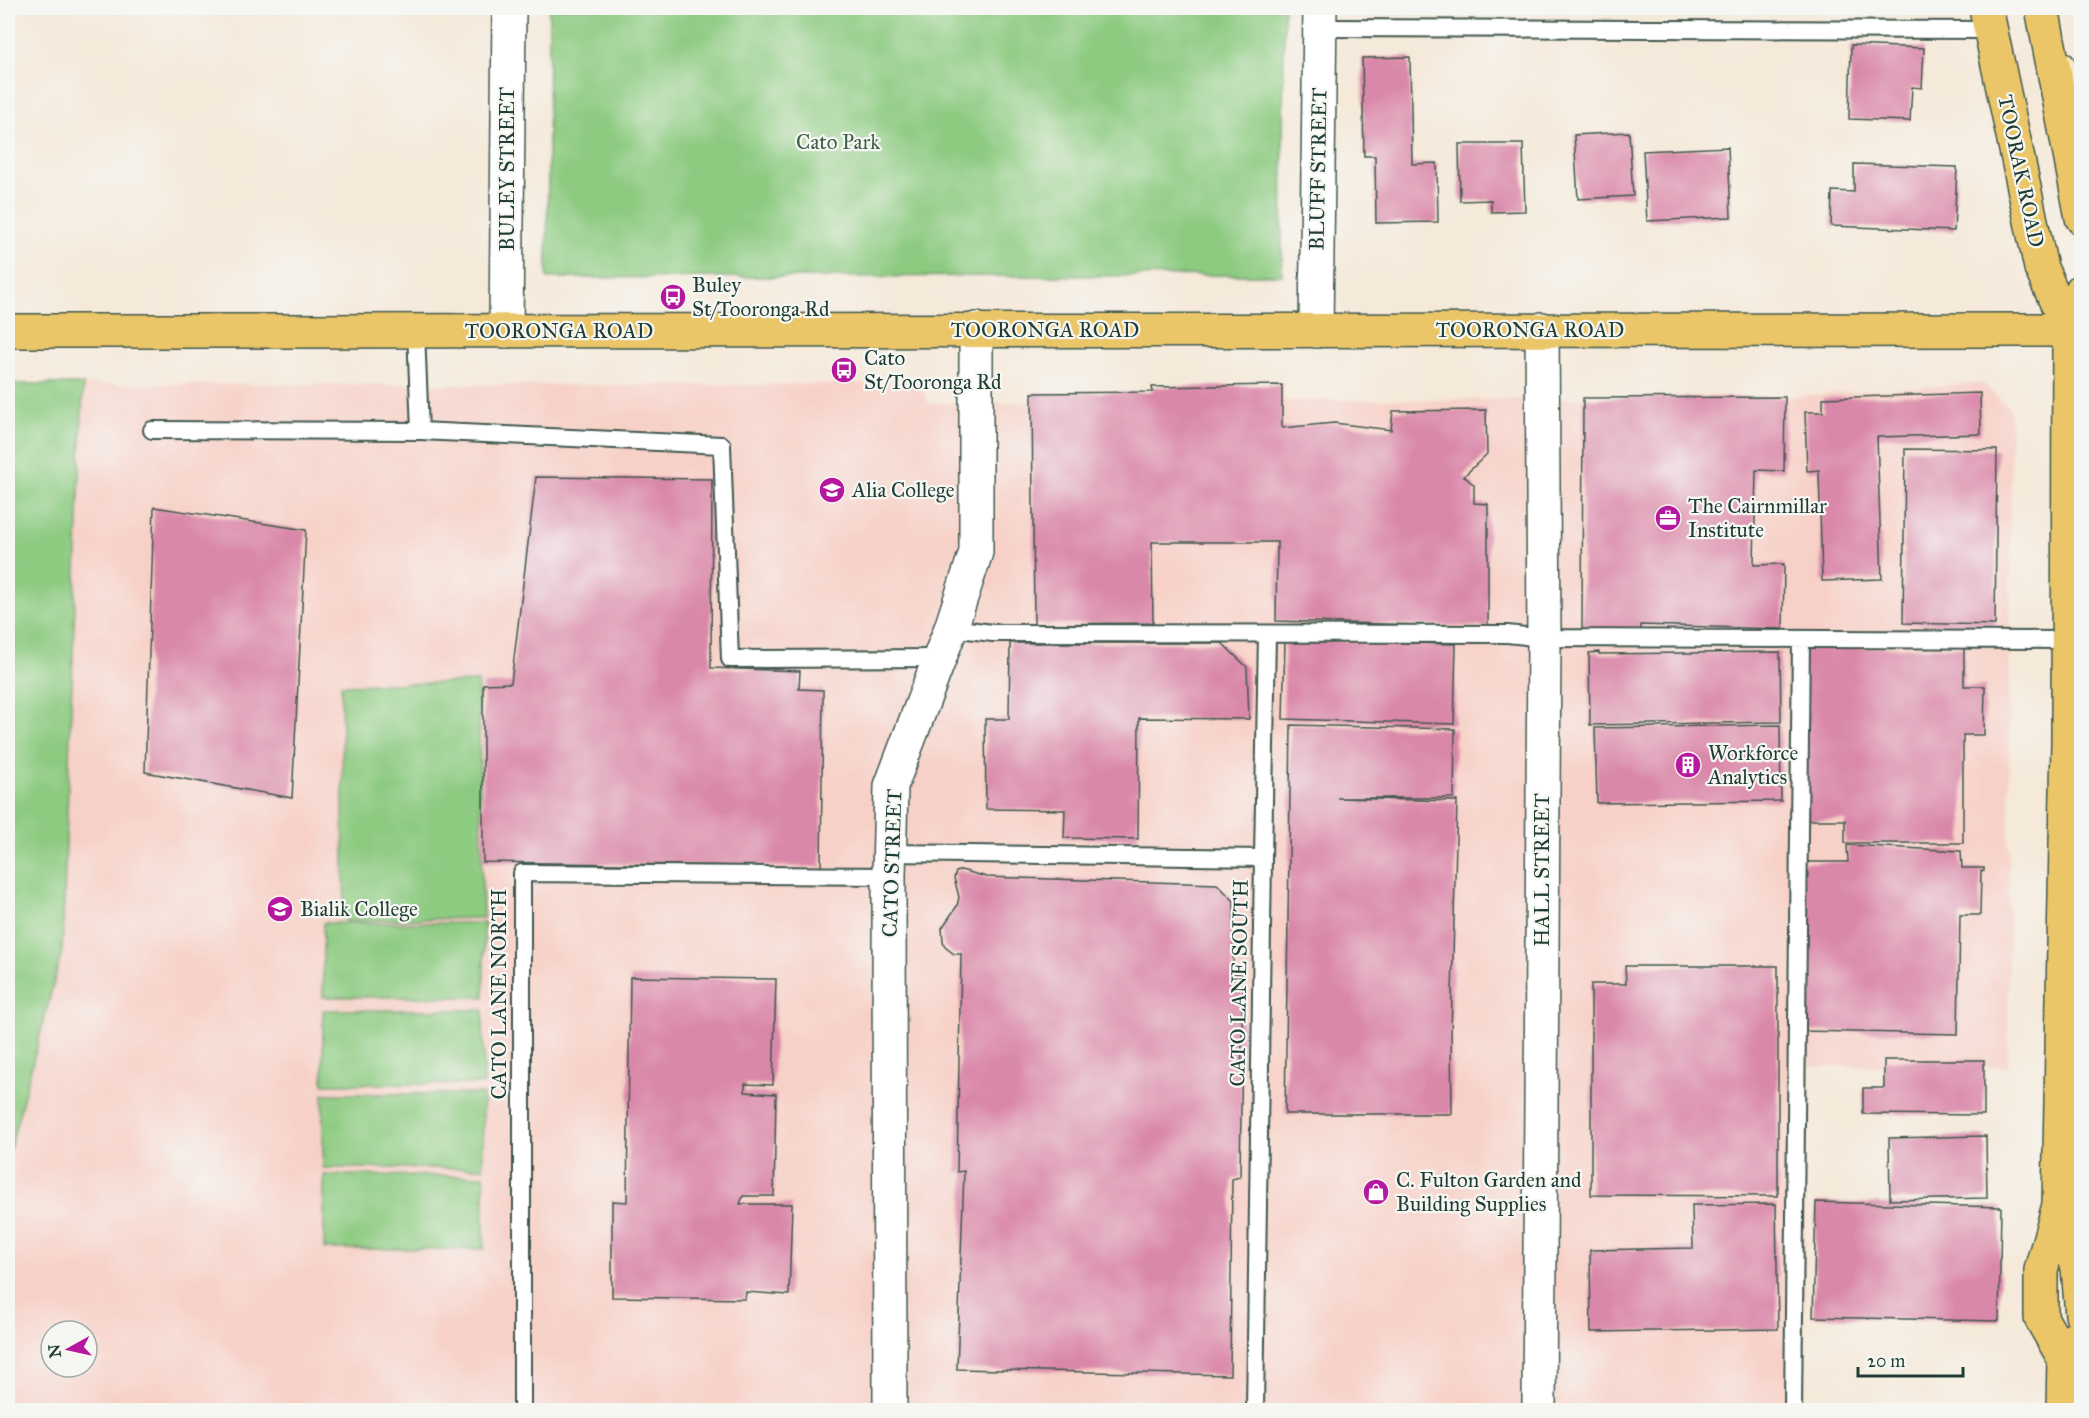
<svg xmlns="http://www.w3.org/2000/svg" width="2089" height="1418" font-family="'IM FELL Great Primer',serif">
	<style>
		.built { fill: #f7d1c8; fill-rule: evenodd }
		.green { fill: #8dcb81; stroke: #56845a; stroke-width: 1.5 }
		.building { fill: #da88a9 }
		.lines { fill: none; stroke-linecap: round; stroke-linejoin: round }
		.service-casing { stroke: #3f574d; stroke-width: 20 }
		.minor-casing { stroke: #3f574d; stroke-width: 36 }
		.secondary-casing { stroke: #3f574d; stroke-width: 36 }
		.primary-casing { stroke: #3f574d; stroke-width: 36 }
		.trunk-casing { stroke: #3f574d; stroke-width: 36 }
		.service { stroke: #fff; stroke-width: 16 }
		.minor { stroke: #fff; stroke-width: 33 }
		.secondary { stroke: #f7e8c3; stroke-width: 33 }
		.primary { stroke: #ebc669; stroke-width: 33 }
		.trunk { stroke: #ebc669; stroke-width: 33 }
		.labels { text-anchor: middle; stroke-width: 4.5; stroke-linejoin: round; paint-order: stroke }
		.park-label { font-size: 21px; fill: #3a6047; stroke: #f6f6f2 }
		.street-label { font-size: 21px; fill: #1f3d34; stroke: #f6f6f2 }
		.poi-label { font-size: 21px; fill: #1f3d34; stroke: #f6f6f2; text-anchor: start }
	</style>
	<rect width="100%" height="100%" fill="#f6f6f2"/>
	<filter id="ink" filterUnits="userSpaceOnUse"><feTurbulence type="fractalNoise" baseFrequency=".0167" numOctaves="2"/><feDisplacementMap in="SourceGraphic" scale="12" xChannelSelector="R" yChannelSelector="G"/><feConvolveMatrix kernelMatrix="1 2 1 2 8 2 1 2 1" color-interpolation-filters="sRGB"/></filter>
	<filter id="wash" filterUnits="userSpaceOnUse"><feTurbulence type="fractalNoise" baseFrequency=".008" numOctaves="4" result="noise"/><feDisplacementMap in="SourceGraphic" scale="24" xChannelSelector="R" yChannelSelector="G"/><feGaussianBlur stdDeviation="1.35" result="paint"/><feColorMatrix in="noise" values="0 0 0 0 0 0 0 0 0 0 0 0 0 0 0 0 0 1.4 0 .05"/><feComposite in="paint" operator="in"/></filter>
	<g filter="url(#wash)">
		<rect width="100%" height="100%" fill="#f5e9d9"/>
		<!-- built -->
		<path class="built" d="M909,383l7,3 8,7 5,10 856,-6 198,-14 28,27 -3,657 -202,-1 -3,344h-1795v-254l54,-205 21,-567 650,1zM51,1331h36v36h-36z"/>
		<!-- green -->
		<path class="green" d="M549,8h735l-2,267 -735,3z
			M8,384h75l-21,567 -54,205z
			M478,682l5,236 -138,3 -4,-236z
			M323,923h161v74h-161z
			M323,1010h160l1,74h-161z
			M323,1094h160v74h-160z
			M324,1175l160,1v73h-160z"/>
		<g id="blocks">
			<!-- building -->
			<path class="building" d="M1851,45l73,3 -2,40 -10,-1 -2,34 -61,-2z
				M1410,57l2,107 25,-1 1,59 -62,1 -1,-67h-11l-2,-98z
				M1629,132l4,64 -55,3 -4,-64z
				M1459,144h64l2,67 -34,1v-12l-31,1z
				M1728,147l3,70 -84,4 -4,-70z
				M1854,164l103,3 -3,64 -123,-5 1,-35 22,1z
				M1282,385v43l52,-5 57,7 2,-19 93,-1 1,44 -23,22 10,9v18l14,1v123l-212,-6 1,-79h-125l1,81 -119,1 -2,-231 121,-1 -1,-5z
				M1980,393l1,41 -104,3 5,142 -60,2 -3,-111 -12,1 -2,-59h18v-14z
				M1785,397l-1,74 -28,-1 -2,95 30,-1 -1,65 -142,-4v6h-59l1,-233z
				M1905,449l92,1 -2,175 -92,-2z
				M536,477l176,2 -1,189 89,3 -1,18 24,1 -2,177 -338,-5v-178l28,-1z
				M154,507l152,23 -14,268 -147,-26z
				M1285,640l171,4 -2,80 -171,-5z
				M1010,643h212l25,24 2,52 -110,-1 -1,121 -74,-1 1,-28 -79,-1 -1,-90h24z
				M1964,647v39h21l-1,49h-21v108h-118v-23h-41l-1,-172z
				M1599,652v2l181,-2 1,70 -191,3 -1,-72z
				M1291,725l164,4 -1,69h-117l120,3 -6,234 1,79h-167z
				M1780,725l1,76 -184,2 -2,-75z
				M1847,845l114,6 1,17h22v3h-3l-1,44h-20l-2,119 -157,-3 2,-169h45z
				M961,870l26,7 230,7 17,17 -1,72 10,2 -3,202 -8,2 -2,196 -273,-6 7,-198 -7,1 4,-218h-7l-9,-7 -2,-5 -1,-14 15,-22 2,-9 -5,-19 2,-6z
				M1625,966h153v230l-187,-1v-211h35z
				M630,977l146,2 -3,106 -28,-1v8l31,2 -2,102h-31l-3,8h52l-3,91 -43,-3 -1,7 -133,-2v-96l15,1z
				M1884,1060h100v55l-121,-1v-26h21z
				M1986,1136l1,62 -97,2 -1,-62z
				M1816,1202l185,5 -2,114 -186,-4z
				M1776,1204l2,125 -187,3 -1,-82 103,-2 -1,-43z"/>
		</g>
	</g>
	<g filter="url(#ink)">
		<use href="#blocks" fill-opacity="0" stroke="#3f574d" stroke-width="1.5"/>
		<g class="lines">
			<defs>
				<path id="service" d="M1319,28l672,2
					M416,331l4,100
					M152,430l268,1 302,14 8,214 210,-1
					M951,628l42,5 514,1 37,4 524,2
					M890,853l373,5 -8,552
					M1263,858l4,-224
					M522,1410v-537l367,3
					M1793,1410l8,-771"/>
				<path id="minor" d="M506,331l3,-323
					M1316,331l4,-323
					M890,1410l-1,-534 2,-90 60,-158 25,-76v-223
					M1539,1410l5,-772 -2,-309"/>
				<path id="secondary" d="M2060,68l22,48"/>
				<path id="primary" d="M8,331l2061,-1"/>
				<path id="trunk" d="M1986,8l55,260 28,62
					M2042,8l40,210
					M2059,1205l19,63 4,47
					M2064,1358l-23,-40v-48l18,-65 9,-465 1,-410 13,-40
					M2063,1410l1,-52 10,-19"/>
			</defs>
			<!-- service casing -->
			<use href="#service" class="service-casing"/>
			<!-- minor casing -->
			<use href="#minor" class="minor-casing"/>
			<!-- secondary casing -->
			<use href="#secondary" class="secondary-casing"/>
			<!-- primary casing -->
			<use href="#primary" class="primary-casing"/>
			<!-- trunk casing -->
			<use href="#trunk" class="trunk-casing"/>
			<!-- service -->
			<use href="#service" class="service"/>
			<!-- minor -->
			<use href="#minor" class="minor"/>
			<!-- secondary -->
			<use href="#secondary" class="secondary"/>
			<!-- primary -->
			<use href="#primary" class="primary"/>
			<!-- trunk -->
			<use href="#trunk" class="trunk"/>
		</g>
	</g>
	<!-- icons -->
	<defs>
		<symbol id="bus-disc" viewBox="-11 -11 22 22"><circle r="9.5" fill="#b5179e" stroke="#f6f6f2"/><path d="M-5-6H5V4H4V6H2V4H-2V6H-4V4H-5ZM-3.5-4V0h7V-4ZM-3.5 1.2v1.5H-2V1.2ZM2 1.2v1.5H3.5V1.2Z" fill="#fff"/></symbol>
		<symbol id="school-disc" viewBox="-11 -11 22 22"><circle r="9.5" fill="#b5179e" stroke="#f6f6f2"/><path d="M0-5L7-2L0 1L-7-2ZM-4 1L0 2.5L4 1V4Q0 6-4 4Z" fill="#fff"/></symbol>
		<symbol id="office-disc" viewBox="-11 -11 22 22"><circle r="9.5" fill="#b5179e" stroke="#f6f6f2"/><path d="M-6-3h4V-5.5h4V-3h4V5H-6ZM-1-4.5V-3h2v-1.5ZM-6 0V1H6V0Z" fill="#fff"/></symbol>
		<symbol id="building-disc" viewBox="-11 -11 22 22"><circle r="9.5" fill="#b5179e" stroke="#f6f6f2"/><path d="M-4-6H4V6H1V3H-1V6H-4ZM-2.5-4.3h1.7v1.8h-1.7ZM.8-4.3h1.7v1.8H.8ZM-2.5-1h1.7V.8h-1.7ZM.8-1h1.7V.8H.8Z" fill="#fff"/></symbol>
		<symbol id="shop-disc" viewBox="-11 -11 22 22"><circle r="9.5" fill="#b5179e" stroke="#f6f6f2"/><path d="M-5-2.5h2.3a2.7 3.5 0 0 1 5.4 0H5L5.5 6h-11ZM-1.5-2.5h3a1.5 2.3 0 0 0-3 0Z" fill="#fff"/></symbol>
	</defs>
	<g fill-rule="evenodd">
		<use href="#bus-disc" x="658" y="282" width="30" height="30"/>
		<use href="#bus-disc" x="829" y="355" width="30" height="30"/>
		<use href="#school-disc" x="817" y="475" width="30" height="30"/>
		<use href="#office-disc" x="1653" y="503" width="30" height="30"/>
		<use href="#building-disc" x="1673" y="750" width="30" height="30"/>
		<use href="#school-disc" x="265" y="894" width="30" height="30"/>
		<use href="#shop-disc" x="1361" y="1177" width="30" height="30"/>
	</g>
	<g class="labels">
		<!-- park labels -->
		<g class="park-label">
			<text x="838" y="149">Cato Park</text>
		</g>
		<!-- street labels -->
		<g class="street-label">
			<text transform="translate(507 169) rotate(-90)" y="7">BULEY STREET</text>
			<text transform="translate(1318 169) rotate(-89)" y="7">BLUFF STREET</text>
			<text transform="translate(2021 171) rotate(78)" y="7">TOORAK ROAD</text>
			<text x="1045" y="337">TOORONGA ROAD</text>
			<text x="1530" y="337">TOORONGA ROAD</text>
			<text x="559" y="338">TOORONGA ROAD</text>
			<text transform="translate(892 863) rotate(-88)" y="7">CATO STREET</text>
			<text transform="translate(1542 870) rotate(-90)" y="7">HALL STREET</text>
			<text transform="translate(1239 983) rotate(-89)" y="7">CATO LANE SOUTH</text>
			<text transform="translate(499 994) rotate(-90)" y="7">CATO LANE NORTH</text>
		</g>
		<!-- poi labels -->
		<g class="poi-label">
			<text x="692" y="292">Buley<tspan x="692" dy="24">St/Tooronga Rd</tspan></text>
			<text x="864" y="365">Cato<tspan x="864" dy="24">St/Tooronga Rd</tspan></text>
			<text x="852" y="497">Alia College</text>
			<text x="1688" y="513">The Cairnmillar<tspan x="1688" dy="24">Institute</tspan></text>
			<text x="1708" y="760">Workforce<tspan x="1708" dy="24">Analytics</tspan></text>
			<text x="300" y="916">Bialik College</text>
			<text x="1396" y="1187">C. Fulton Garden and<tspan x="1396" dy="24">Building Supplies</tspan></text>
		</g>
	</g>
	<!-- margin -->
	<rect width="2089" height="1418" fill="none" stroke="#f6f6f2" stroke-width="30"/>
	<!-- north arrow -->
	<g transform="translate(69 1349) rotate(262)"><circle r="28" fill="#f6f6f2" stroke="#a0aca6" stroke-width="1.5"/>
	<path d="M0-4.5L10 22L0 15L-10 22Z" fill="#b5179e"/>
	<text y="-9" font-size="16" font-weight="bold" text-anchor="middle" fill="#1f3d34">N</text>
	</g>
	<!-- scale -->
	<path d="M1858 1367v9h105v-9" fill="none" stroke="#1f3d34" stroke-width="3"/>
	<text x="1867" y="1367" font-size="18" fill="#1f3d34" stroke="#f6f6f2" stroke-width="4.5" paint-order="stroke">20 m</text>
</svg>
